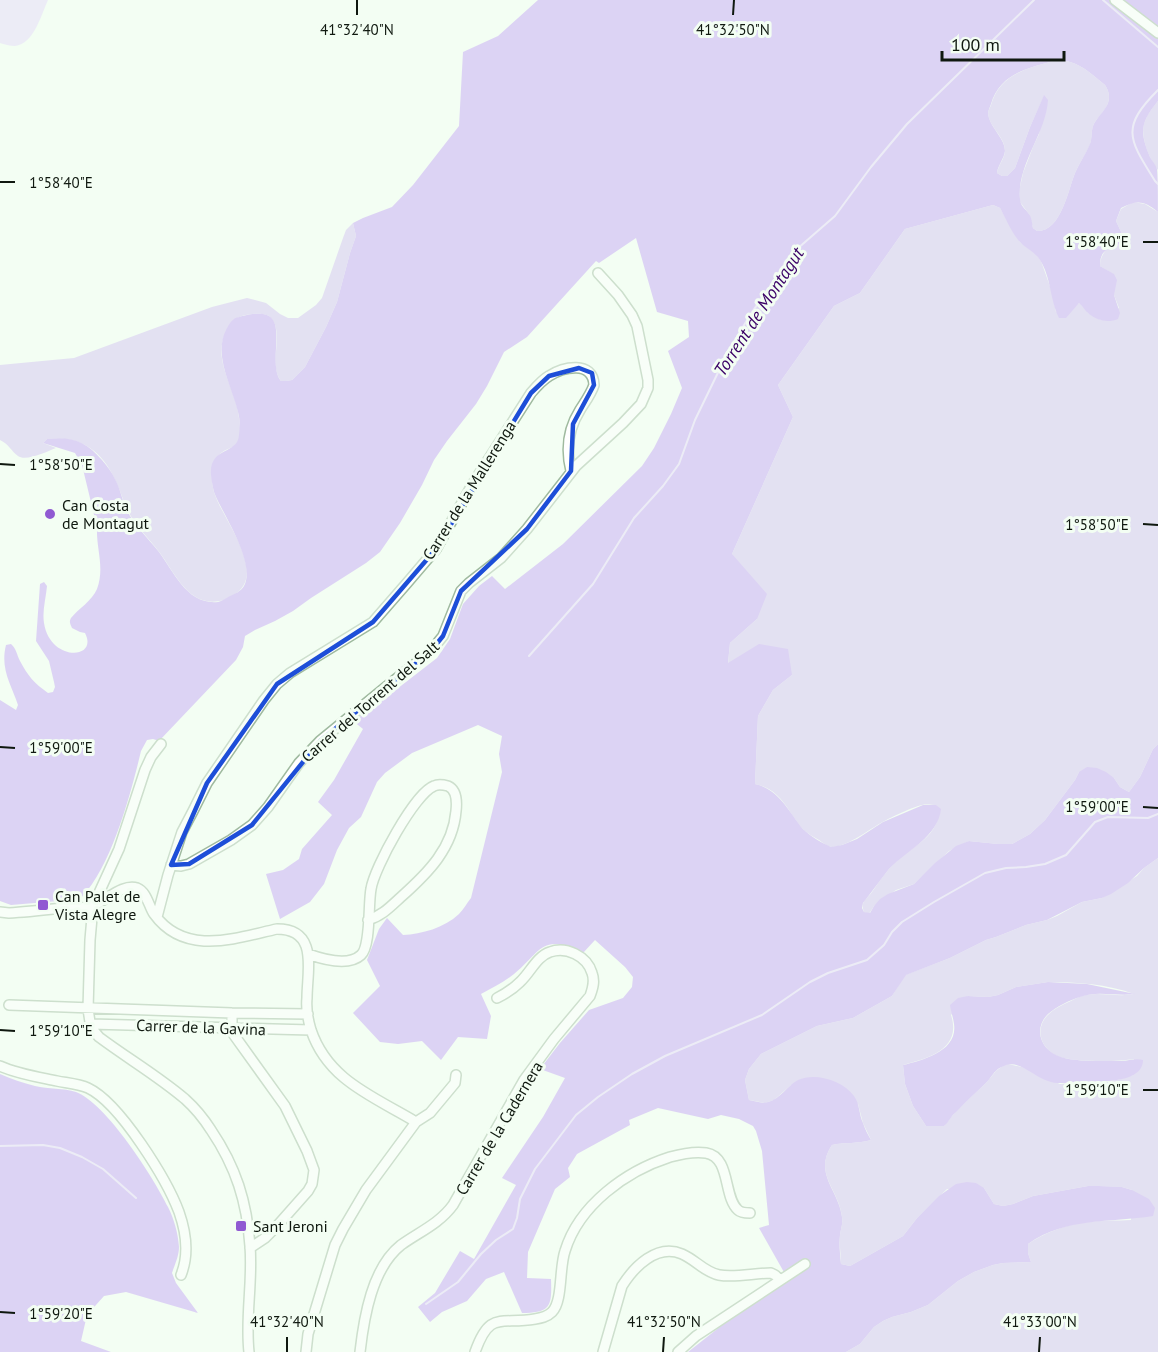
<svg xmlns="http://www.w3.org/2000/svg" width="1158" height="1352" font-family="'PT Sans',sans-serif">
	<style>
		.green { fill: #d1bef2; fill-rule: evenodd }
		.forest { fill: #c2a0f5; fill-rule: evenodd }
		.water { fill: #e4d8fb }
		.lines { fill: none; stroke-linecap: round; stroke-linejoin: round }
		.stream { stroke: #e4d8fb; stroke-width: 2 }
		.minor-casing { stroke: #9fba9f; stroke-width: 12 }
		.minor { stroke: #fff; stroke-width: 9 }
		.marked { fill: none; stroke: #1d4ed8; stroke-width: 4.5; stroke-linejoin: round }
		.ticks { fill: none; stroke: #0f180f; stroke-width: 2 }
		.poi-dot { fill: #905ad2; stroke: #f3fef3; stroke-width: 2 }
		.labels { text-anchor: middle; stroke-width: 6; stroke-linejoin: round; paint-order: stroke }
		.street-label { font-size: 16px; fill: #0f180f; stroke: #f3fef3 }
		.poi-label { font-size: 16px; fill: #0f180f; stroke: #f3fef3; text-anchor: start }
		.water-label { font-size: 18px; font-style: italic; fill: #3a0066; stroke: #f3fef3 }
		.ticks-label { font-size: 15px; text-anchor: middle; fill: #0f180f; stroke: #f3fef3; stroke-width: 6; stroke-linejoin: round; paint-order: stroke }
	</style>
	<rect width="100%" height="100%" fill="#f3fef3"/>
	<!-- green -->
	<path class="green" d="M1057,60c22,1 32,12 48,25 4,6 5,12 3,18 -3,9 -12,15 -15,23 -2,6 -1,13 -3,19 -4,9 -11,18 -15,28 -7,17 -14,59 -38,58l-4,-3 -4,-14 -9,-12v-15l3,-14 10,-26 6,-13 5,-38 -14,31 -15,41 -8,8h-5l-5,-3c1,-7 7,-14 8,-21 1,-13 -13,-23 -16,-34 -2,-6 0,-8 2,-13 9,-32 38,-37 66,-45z
		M1158,101v69c-9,-11 -19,-35 -13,-49 3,-8 8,-14 13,-20z
		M1133,202l12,2 13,8v532l-5,5 -13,28 -11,15 -9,-5 -6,-9 -35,-6 -4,8 -30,40 -15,14 -18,10h-14l-29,-3 -20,10 -35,33 -18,6 -22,16 -5,8 -5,-2c-4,-10 2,-12 8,-20 9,-13 18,-26 30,-36 12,-9 28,-18 34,-32 3,-5 1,-13 0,-19 -4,0 -10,-1 -14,0 -10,2 -37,15 -46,21 -10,6 -32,22 -45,21 -4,-1 -8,-4 -12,-7 -5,-3 -11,-6 -15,-10 -17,-18 -21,-40 -49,-46l3,-68 15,-26 19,-15 -64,-11 2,-21 27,-24 -25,-65 61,-137 -15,-32 56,-79 26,-13 45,-64 88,-24 7,3 20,34 16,12 5,7 11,31 4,20 19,-6 4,-3 3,1 6,9 13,7 18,-12 -5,-13 -1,-21 -13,-8c0,-15 12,-21 23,-30l-7,-15 5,-12z
		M353,223l3,13 -6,17 -13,49 -11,25 -21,40 -13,13 -6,1h-5c-13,-16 3,-46 -9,-62 -5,-8 -22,-5 -30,-3 -10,4 -9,6 -15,15 -17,27 10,59 12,87 1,7 2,17 0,23 -2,5 -6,6 -11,8 -12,5 -18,15 -16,28 0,6 1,13 3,18 9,26 55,81 17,101 -4,2 -8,5 -13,5 -30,6 -45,-29 -59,-48 -11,-15 -25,-27 -33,-44 -4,-8 -6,-17 -10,-25 -13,-32 -35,-49 -70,-45l-4,4 13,5c-8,3 -30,14 -38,8 -7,-5 -9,-12 -18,-16v-75l74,-7 138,-51 35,-9 19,5 14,11 8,4h10l18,-13 6,-7 21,-60 3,-8z
		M1158,858v494h-312l14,-8 14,-17 9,-6 9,-4 19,-5 17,-7 30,-24 16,-9 19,-7 10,-2 28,-1 -3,-9v-9c16,-11 39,-20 59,-22 15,-2 30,-1 44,-2l1,-30 -10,-3 -34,-1 -55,10 -20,8 -10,2 -9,-2 -10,-16 -37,1 -30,29 -14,18 -53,30 -9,-2c0,-10 -2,-19 -1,-29 1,-7 3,-11 2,-18 -3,-28 -29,-43 -10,-72 13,-3 26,-1 39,-5l-8,-17 -5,-19 -67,-19 -17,15 -9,3 -16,-3 -4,-20 4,-11 12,-15 56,-28 36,-8 39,-22 13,-21 45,-17 36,-18 10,-3 30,-12 21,-5 10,-4 25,-14 20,-4 35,-22 7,-8zM1048,982c29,0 59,2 86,12 -18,4 -38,-4 -55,3 -10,5 -21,9 -29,16 -17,14 -10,37 10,44 15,5 58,5 74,2l-1,16 -9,3 -16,4h-29l-19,2 -38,-17 -14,-3 -4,1 -8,6 -10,12 -30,28 -12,15h-18l-13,-20 -8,-22 -2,-19c26,-7 59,-16 48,-50l17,-19 20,1 10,-2 18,-8z"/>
	<!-- forest -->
	<path class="forest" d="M538,0h620v101c-17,21 -19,30 -8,56 2,4 6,8 7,12 1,7 1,34 1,43 -14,-12 -22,-12 -37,-4l-5,13 7,15 -4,8c-12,6 -19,6 -19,22l14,8 3,6 -3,15 6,18 -2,6c-10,4 -20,2 -29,-5 -4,-3 -6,-8 -10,-11l-13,15h-7c-9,-18 -8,-41 -19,-58 -5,-8 -15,-12 -21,-19 -8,-10 -13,-22 -19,-33l-7,-3 -88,24 -45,64 -26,13 -56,79 15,32 -61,137 35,40 -10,25 -27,24 -2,20 31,-19 29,5 4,26 -19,15 -15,26 -3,68c25,6 33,27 48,45 7,7 19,14 28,18l11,-2 15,-6 26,-17 40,-17h13l5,4c-3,28 -34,41 -52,60 -9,11 -17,23 -26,34l-1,5 2,4 6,1 4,-7 6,-7 8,-5 26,-10 21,-21 21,-17 13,-5 29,3h14l18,-10 15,-14 30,-40 4,-8 8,-5 10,1 9,4 8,6 6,9 9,5 11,-15 13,-28 5,-5v114l-14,10 -16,15 -17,11 -9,4 -20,4 -35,18 -21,5 -30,12 -10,3 -36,18 -44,17 -14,21 -39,22 -36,8 -56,28 -12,15 -4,11 4,20c6,1 13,4 19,2 12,-3 19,-16 30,-22 18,-8 45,1 56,16 6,8 5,19 9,27 2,6 5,12 8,17 -13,4 -26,2 -39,5 -19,29 7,45 10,72 1,7 -1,11 -2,18 -1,10 0,19 1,29l9,2 53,-30 14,-18 22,-22 17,-12 11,-2 9,1 8,5 10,16 9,2 10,-2 20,-8 55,-10h11l23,1 10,3 17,9 6,9 -2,8c-43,7 -87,1 -125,28v9l3,9 -28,1 -10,2 -19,7 -16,9 -30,24 -17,7 -19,5 -9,4 -9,6 -14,17 -14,8h-158l33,-26 68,-45 -30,-53 10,-3 -7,-74 -6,-20 -3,-5 -14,-7 -18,-4 -13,4 -50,-11 -29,12 1,5 -53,29 -9,14 2,9 -15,12 -27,63 -1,26 24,1c1,27 0,34 -29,34l-18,-41 -18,7 -19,22 -25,11 -12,10 -12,-15 17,-14 25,-42 14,8 42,-74 -14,-7 41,-61 22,-39 -25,-9 20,-26 29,-33 34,-12 9,-11 1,-10 -8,-10 -30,-27 -12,13c-42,-21 -41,-2 -69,21 -10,8 -22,14 -33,20l10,22 -4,23 -29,-2 -17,23 -19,-19 -24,3 -18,-2 -27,-29 27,-27 -13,-26 12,-31 8,-11 16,17c19,-1 41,-7 56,-21 4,-4 8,-11 12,-16l31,-126 -3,-18 3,-18 -24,-11 -66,28 -27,20 -8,9 -16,35 -12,11 -12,22 -13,34 -14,18 -30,17 -14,-45 17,-4 16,-11 3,-10 30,-34 -14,-13 16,-22 29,-51 -10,-8 18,-12 66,-51 13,-19 13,-35 16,-18 13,-10 13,13 58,-45 79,-78 12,-18 17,-34 11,-26 -14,-37 21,-14 -1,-16 -31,-9 -21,-74 -37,25 -3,-2 -69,76 -23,15 -17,34 -11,18 -29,37 -13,19 -12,25 -22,38 -20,29 -14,11 -55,35 -18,13 -18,10 -20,9 -10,6 -2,11 -7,13 -77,81 -6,-2 -6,1 -6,11c-10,42 -29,114 -59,146l-12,3 -59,5 -11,-4v-201l16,10 2,-5c-7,-21 -18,-36 -12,-60l5,-1c5,4 6,11 9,17 8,15 14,22 28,32l5,-1 2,-5 -1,-5 -5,-21 -13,-20 4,-57 4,-2 3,4c-1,12 -5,25 -3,37 6,39 55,37 41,10l-5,-1 -8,-4c-2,-5 -3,-6 -1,-10 7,-9 21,-17 26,-29 8,-22 -1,-40 0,-62l-15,-62 -7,-12 -32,-10 4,-4c24,-3 39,2 55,21 5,6 10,12 13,19 5,9 7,20 11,30 8,16 22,29 33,43 15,20 28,53 59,50 4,-1 8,-4 12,-6 5,-2 11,-5 14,-10 12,-22 -19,-69 -28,-89 -3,-6 -4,-14 -5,-22 -2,-29 27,-20 28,-40 1,-7 1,-16 -1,-23 -6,-26 -25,-56 -12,-82 2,-4 5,-9 8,-11 1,-1 8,-3 9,-3 7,-2 20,-4 26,0 16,9 -1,50 12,65h5l6,-1 13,-13 21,-40 11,-25 13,-49 6,-17 -3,-13 10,-5 29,-11 21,-22 46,-59 4,-74 35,-16zM1057,60c22,1 32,12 48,25 4,6 5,12 3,18 -3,8 -12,15 -15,23 -2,6 -1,13 -3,18 -4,10 -11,19 -15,29 -7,17 -14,59 -38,58l-4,-3c-1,-4 -1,-10 -4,-14 -3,-5 -9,-8 -9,-15 -3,-35 26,-65 28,-99l-4,-5 -14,32 -15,41 -8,8h-5l-5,-3c1,-8 7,-14 8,-22 0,-12 -13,-22 -16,-33 -2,-6 0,-8 2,-14 9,-31 38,-36 66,-44z
		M1048,982l39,2 48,10c-18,3 -37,-4 -55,3 -10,3 -24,10 -32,17 -16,16 -6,37 13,43 15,5 44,4 60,4 8,0 14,-3 22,-1 0,25 -48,21 -64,22 -10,0 -21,3 -31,-1 -14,-4 -27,-20 -42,-16 -3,1 -6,3 -8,4 -5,4 -8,10 -12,14 -10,10 -21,19 -30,29 -5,4 -7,10 -12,14h-18l-13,-20 -8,-22 -2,-19c20,-5 55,-14 51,-41 -1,-7 -3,-12 -4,-19l8,-7 10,-2 20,1 10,-2 18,-8z
		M0,1074c11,5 23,9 35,12 13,3 29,2 41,6 30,11 78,86 92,115 6,12 10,26 11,40 0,9 -4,17 -7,26l4,10 22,30 -72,-21 -22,4 -17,19 -6,26 30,11h-111z"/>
	<!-- water -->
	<path class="water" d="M0,0h48c-7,15 -14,44 -33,46 -5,0 -11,-2 -15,-3z"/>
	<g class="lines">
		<!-- stream -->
		<path class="stream" d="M1103,0l55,47
			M1158,90c-38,38 -29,49 -3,91l3,3
			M529,656l64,-72 41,-66 29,-32 16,-22 16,-44 31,-64 24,-41 47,-66 38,-33 36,-49 36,-43 127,-124
			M0,1146l43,-1 17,3 22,9 21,12 33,29
			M426,1304l32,-22 23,-28 15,-14 17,-11 4,-11 3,-19 15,-30 41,-54 22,-18 34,-23 33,-18 97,-41 48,-33 18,-9 39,-13 17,-15 8,-13 10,-10 32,-20 51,-29 21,-5 20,-1 19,-3 21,-9 29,-33 13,-5 40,1 10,-4"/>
		<defs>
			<path id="minor" d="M1115,0l43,33
				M161,744l-10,13 -6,13 -26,79 -26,57 -3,34 -2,69 2,13 3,8 6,7c28,21 59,39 86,62 10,9 19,20 26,31 25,37 36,72 39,116 3,36 -5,71 -1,106
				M171,865l10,1 8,-2 42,-24 21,-15 16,-18 31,-44 21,-22 66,-54 44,-35 13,-16 18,-45 8,-8 32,-25 26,-29 49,-63 47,-43 18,-19 7,-16v-8l-11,-54 -5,-11 -14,-20 -20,-22
				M0,912l9,1c18,-1 36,-3 55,-5 9,0 19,1 27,-2 13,-3 31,-23 46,-18 10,4 12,19 17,26 31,43 82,24 123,15 42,0 30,42 30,69 -1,10 1,22 4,32 17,51 64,67 105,92
				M157,917l11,-42 14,-43 11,-21 14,-28 57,-83 13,-16 13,-11 83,-51 34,-39 29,-34 36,-64 59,-92c6,-7 11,-13 18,-17 14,-9 44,-16 45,9 -3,9 -9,17 -14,25 -12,19 -14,41 -9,61
				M308,954c14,5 40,13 53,1 10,-9 7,-51 10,-66 3,-21 44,-96 63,-103 4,-2 10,-1 14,0 9,4 9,16 8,25 -3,37 -28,62 -55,86 -10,9 -19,19 -33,23
				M9,1005l223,8 76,1
				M232,1013v15l2,7 51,71 22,45 7,19 -2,14 -4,7 -31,35 -12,12 -15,10
				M91,1024l220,6
				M0,1066c18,8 38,11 57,15 10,2 22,3 31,7 32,15 79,92 91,124 7,20 10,43 2,63
				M306,1352l2,-18 10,-33 17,-56 8,-16 23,-39 50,-68 14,-9 25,-30 1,-8
				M360,1352c4,-35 12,-84 41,-107 18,-13 38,-21 52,-40l71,-125 30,-41 36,-43c3,-8 5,-15 2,-23 -5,-17 -26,-27 -42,-21 -13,4 -20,21 -30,30 -6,6 -15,12 -23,16
				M475,1352c15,-42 25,-27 60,-33 6,-1 12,-2 17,-7 11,-11 7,-44 13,-61 14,-46 61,-80 105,-94 11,-3 24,-6 36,-4 25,4 17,44 32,57 3,3 8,3 12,3
				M603,1352l19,-66c12,-19 35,-43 60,-32 14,6 22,18 37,21 16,3 35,-2 52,-2l4,2 5,5
				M678,1352l18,-16 109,-72"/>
		</defs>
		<!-- minor casing -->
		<use href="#minor" class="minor-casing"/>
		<!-- minor -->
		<use href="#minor" class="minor"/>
	</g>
	<!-- marked area -->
	<path d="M0 0H1158V1352H0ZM579,368l13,5 2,12 -21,39 -2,47 -44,58 -66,62 -18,45 -13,16 -110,89 -68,84 -63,39 -18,1 36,-82 70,-99 96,-62 63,-73 95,-156 18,-17z" fill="#f3fef3" fill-opacity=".55" fill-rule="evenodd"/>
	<path class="marked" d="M579,368l13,5 2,12 -21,39 -2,47 -44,58 -66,62 -18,45 -13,16 -110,89 -68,84 -63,39 -18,1 36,-82 70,-99 96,-62 63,-73 95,-156 18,-17z"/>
	<!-- ticks -->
	<path class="ticks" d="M357,15v-15M733,15l1,-15M0,182h15M1143,242h15M0,464l15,1M1143,524l15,1M0,747l15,1M1143,807l15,1M0,1030l15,1M1143,1090h15M0,1312l15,1M287,1352v-15M663,1352l1,-15M1039,1352l1,-15"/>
	<!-- markers -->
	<g class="poi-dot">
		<circle cx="50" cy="514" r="6"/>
		<rect x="37" y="899" width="12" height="12" rx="3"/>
		<rect x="235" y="1220" width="12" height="12" rx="3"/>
	</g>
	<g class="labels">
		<!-- street labels -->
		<g class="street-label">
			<text transform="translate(469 490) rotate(-58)" y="6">Carrer de la Mallerenga</text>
			<text transform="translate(370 701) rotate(-41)" y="6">Carrer del Torrent del Salt</text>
			<text transform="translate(201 1027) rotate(2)" y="6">Carrer de la Gavina</text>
			<text transform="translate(499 1128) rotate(-59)" y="6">Carrer de la Cadernera</text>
		</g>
		<!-- poi labels -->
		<g class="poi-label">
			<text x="62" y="511">Can Costa<tspan x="62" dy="18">de Montagut</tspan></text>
			<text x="55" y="902">Can Palet de<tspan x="55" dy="18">Vista Alegre</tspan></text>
			<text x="253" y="1232">Sant Jeroni</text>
		</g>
		<!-- water labels -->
		<g class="water-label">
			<text transform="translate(759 312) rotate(-57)" y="6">Torrent de Montagut</text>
		</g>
	</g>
	<g class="ticks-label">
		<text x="357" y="35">41°32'40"N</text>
		<text x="733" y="35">41°32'50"N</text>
		<text x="61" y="188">1°58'40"E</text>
		<text x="1097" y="247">1°58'40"E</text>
		<text x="61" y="470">1°58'50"E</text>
		<text x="1097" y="530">1°58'50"E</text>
		<text x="61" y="753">1°59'00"E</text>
		<text x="1097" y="812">1°59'00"E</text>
		<text x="61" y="1036">1°59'10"E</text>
		<text x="1097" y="1095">1°59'10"E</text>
		<text x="61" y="1319">1°59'20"E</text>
		<text x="287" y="1327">41°32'40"N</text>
		<text x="664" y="1327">41°32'50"N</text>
		<text x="1040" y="1327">41°33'00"N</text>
	</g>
	<!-- scale -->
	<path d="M942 51v9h122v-9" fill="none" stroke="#0f180f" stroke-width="3"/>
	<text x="951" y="51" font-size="18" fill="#0f180f" stroke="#f3fef3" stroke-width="4.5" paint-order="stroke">100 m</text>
</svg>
